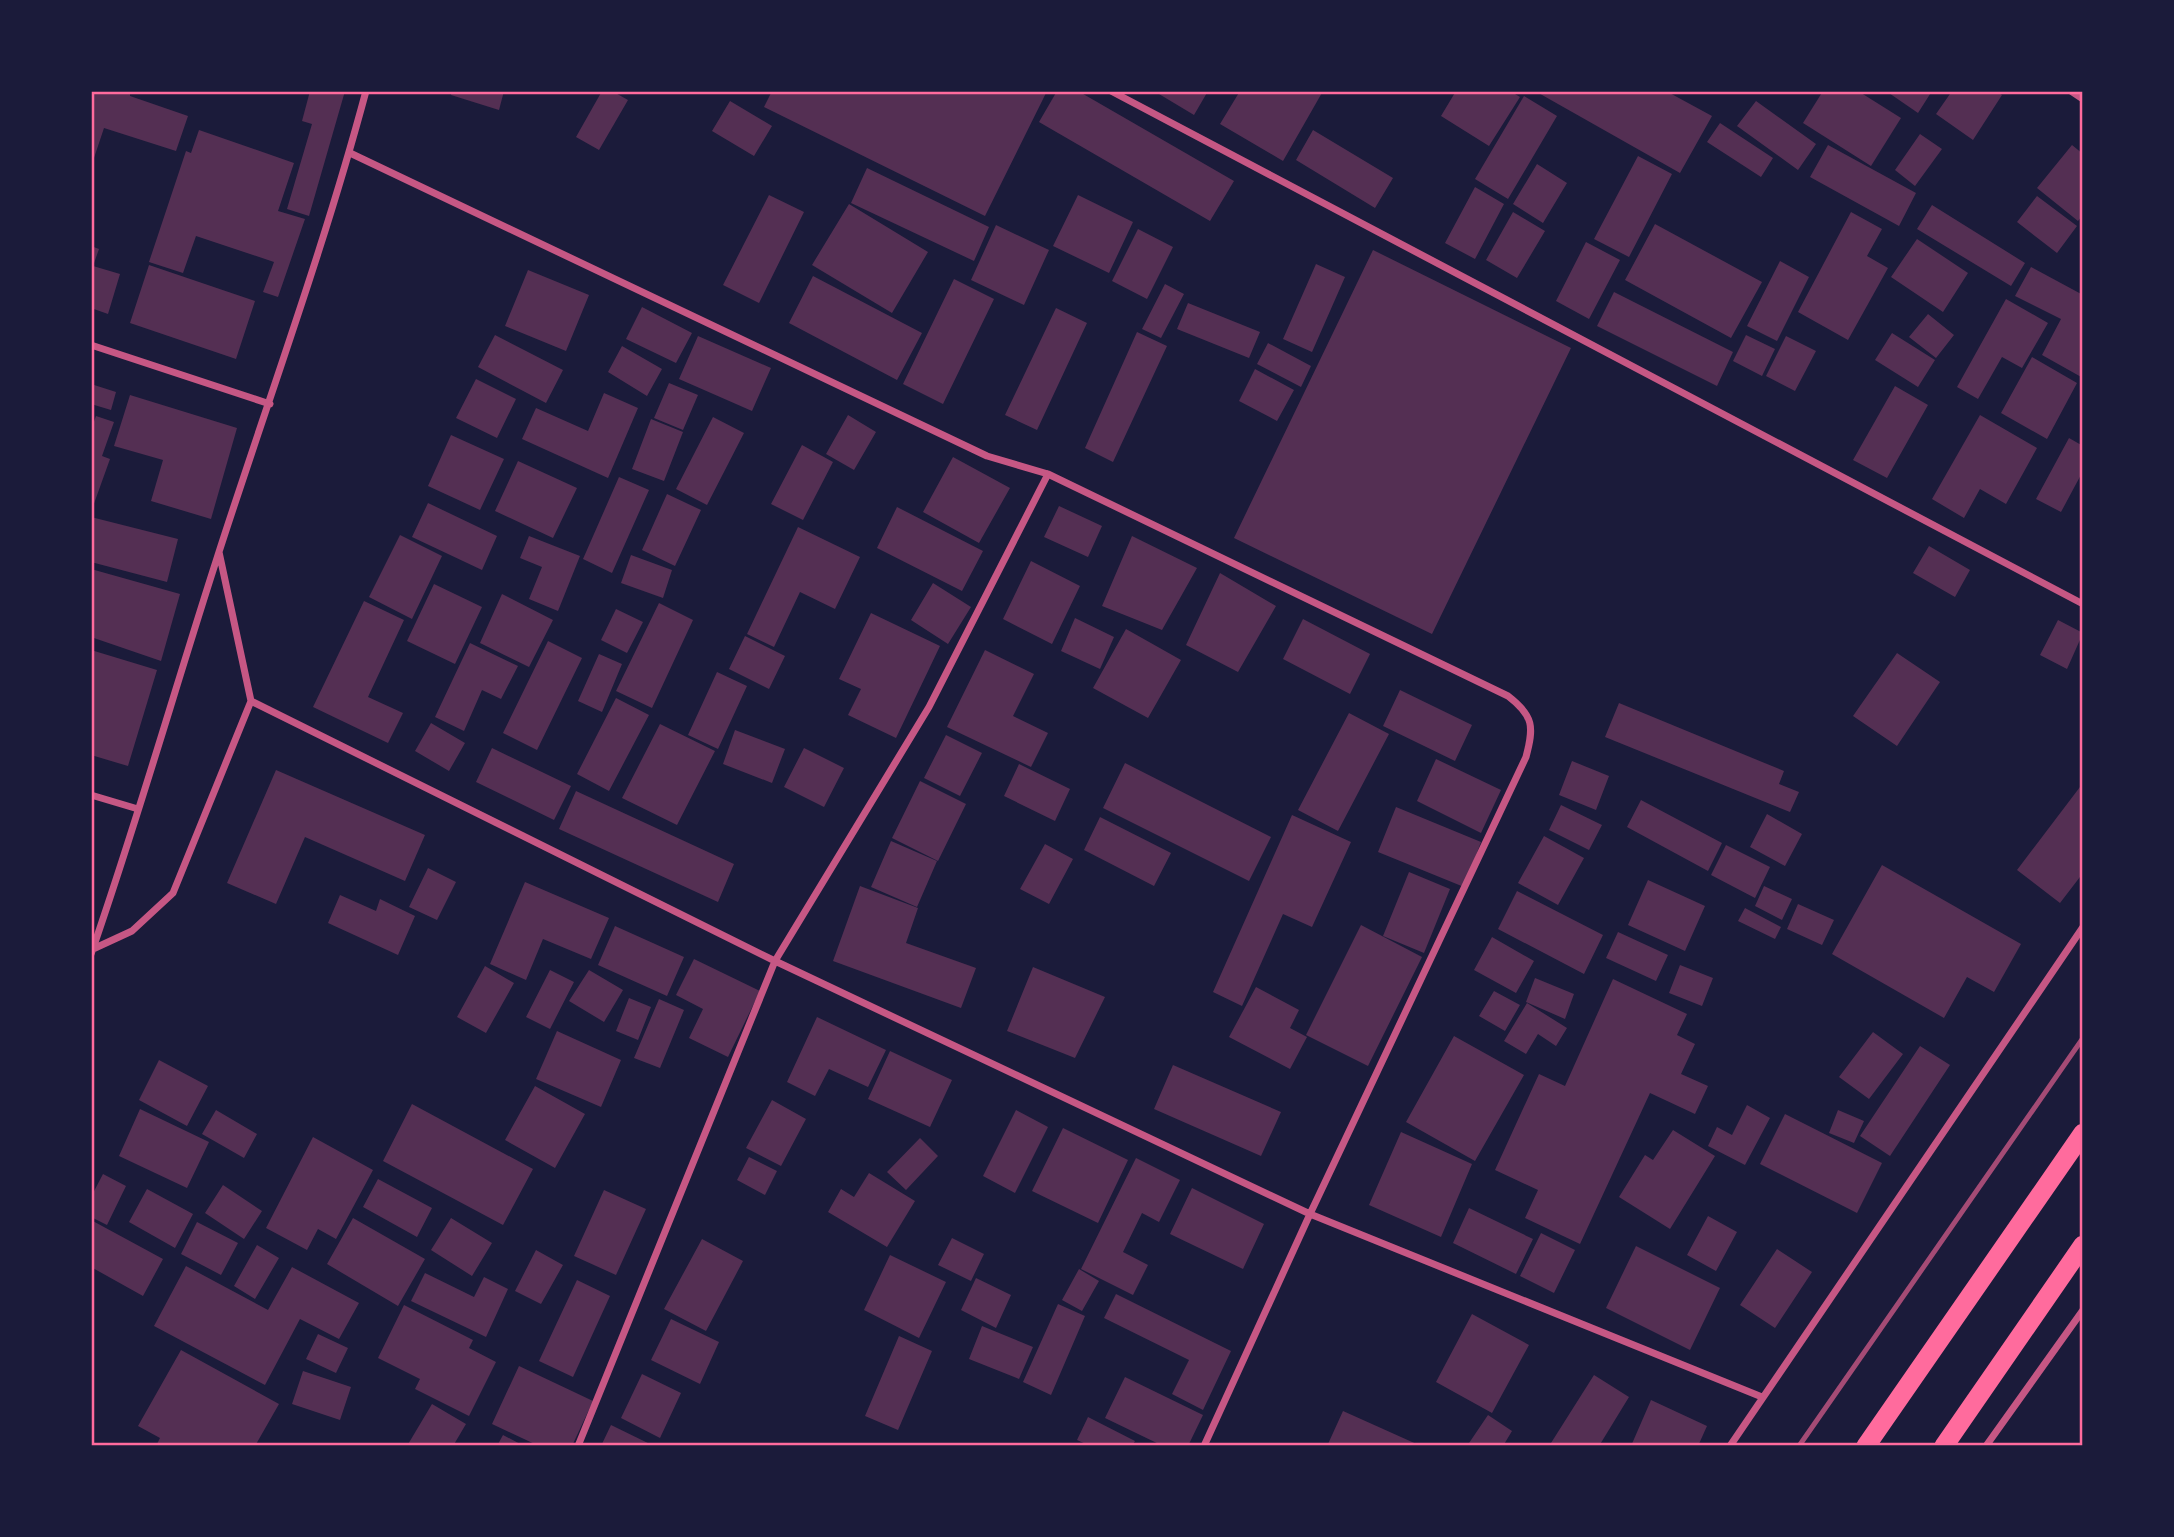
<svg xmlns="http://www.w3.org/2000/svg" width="2174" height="1537" font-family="'DejaVu Sans',sans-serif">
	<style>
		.building { fill: #542f53 }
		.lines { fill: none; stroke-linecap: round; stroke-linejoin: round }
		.minor { stroke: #c65784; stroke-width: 7 }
		.trunk { stroke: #ff6b9d; stroke-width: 19 }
		.rail { stroke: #a44b75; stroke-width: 5 }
		.neatline { fill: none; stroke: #ff6b9d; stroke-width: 2.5 }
	</style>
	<rect width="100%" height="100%" fill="#1b1b3a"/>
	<!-- building -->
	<path class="building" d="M91,91h39v5l58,20 -12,35 -72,-23 -13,39z
		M310,91h35l-36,125 -22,-7 25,-85 -10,-3z
		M452,91h52l-5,19 -48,-15z
		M602,91h10l16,9 -29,50 -23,-13z
		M772,91h275l-62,125 -221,-109z
		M1057,91h21l156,90 -24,40 -171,-99z
		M1154,91h54l-14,24z
		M1240,91h83l-40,70 -63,-37z
		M1456,91h54l10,6 -31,49 -48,-30z
		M1535,91h131l46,25 -32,57z
		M1823,91h35l43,27 -30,48 -68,-43z
		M1886,91h46l-14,22z
		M1952,91h44l6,4 -29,45 -37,-26z
		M1524,96l33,20 -49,83 -33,-20z
		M730,101l42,25 -18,30 -42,-25z
		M1756,101l60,43 -18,26 -61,-44z
		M1720,123l53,35 -12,19 -54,-35z
		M199,130l95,33 -16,48 27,8 -27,78 -15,-5 11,-30 -78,-26 -13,37 -34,-11 37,-111 5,2z
		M1313,130l80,48 -18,30 -79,-48z
		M1920,134l22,15 -27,37 -20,-16z
		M1828,145l88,48 -17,33 -89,-49z
		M2072,145l11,9v61l-5,6 -41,-33z
		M1638,156l34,18 -43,83 -35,-18z
		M1537,164l30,19 -24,40 -30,-19z
		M867,168l122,59 -15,34 -123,-58z
		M1475,187l29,17 -29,55 -30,-16z
		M769,195l35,17 -45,91 -36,-18z
		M1078,195l55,27 -24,51 -56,-27z
		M2037,196l40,30 -20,27 -40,-31z
		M849,204l79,48 -36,61 -80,-48z
		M1932,205l93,58 -14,23 -94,-57z
		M1513,212l32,19 -28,47 -31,-18z
		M1851,212l31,17 -15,27 21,12 -40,72 -50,-28z
		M1655,224l107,58 -31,56 -106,-58z
		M996,225l53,25 -25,55 -53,-25z
		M1138,229l35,18 -26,52 -35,-18z
		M1917,239l51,34 -25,39 -52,-35z
		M1586,242l34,18 -31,59 -33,-18z
		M91,246l8,3 -6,17 27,8 -12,40 -17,-6z
		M1373,250l198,98 -139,286 -198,-96z
		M1780,261l29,16 -32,64 -30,-15z
		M1316,264l29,13 -33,75 -29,-13z
		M149,265l106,36 -19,58 -106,-36z
		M2031,267l52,28v83l-41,-23 19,-36 -46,-23z
		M528,270l61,25 -23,56 -61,-25z
		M813,276l109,57 -25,47 -108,-57z
		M954,279l40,20 -51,105 -40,-20z
		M1165,284l19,10 -23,44 -19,-9z
		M1614,292l119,60 -16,34 -120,-60z
		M2006,299l42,24 -26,45 -20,-11 -24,42 -21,-12z
		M1188,303l72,29 -11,26 -72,-29z
		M642,307l50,26 -16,30 -50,-24z
		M1056,308l31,15 -50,107 -32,-15z
		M1928,314l26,21 -18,23 -27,-21z
		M1137,332l30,14 -54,116 -28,-14z
		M1892,333l43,27 -17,27 -43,-27z
		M495,335l68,35 -17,33 -68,-36z
		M1746,335l29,14 -13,27 -29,-15z
		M698,336l73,32 -19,43 -73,-32z
		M1786,336l30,15 -21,40 -29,-15z
		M1268,343l43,23 -10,21 -44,-23z
		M622,346l40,23 -15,27 -39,-24z
		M2032,357l45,26 -30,56 -46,-26z
		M1255,369l39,21 -17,31 -38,-20z
		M476,379l40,20 -19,39 -41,-20z
		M669,383l29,12 -15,35 -29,-12z
		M91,384l25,8 -5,18 -20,-6z
		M1895,386l33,19 -41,73 -34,-18z
		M604,393l34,15 -30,70 -86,-39 14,-31 52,23z
		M130,395l107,33 -26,91 -60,-18 12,-41 -49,-14z
		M848,415l28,17 -22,38 -28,-16z
		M1980,415l57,33 -31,56 -26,-15 -16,29 -32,-19z
		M96,416l18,6 -12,34 8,3 -19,53v-82z
		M713,417l31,16 -37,72 -31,-16z
		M651,419l32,13 -19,49 -32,-12z
		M451,435l53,24 -24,51 -52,-24z
		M2069,438l14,8v25l-22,41 -25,-13z
		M802,445l31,17 -30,58 -32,-16z
		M953,457l57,31 -31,55 -56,-31z
		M518,461l59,27 -24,50 -58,-27z
		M619,477l30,13 -37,83 -29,-14z
		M667,494l34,16 -26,56 -33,-16z
		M428,503l69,33 -15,34 -70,-33z
		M1059,506l43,20 -14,31 -44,-20z
		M897,507l86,44 -21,40 -85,-43z
		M91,517l87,22 -11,43 -76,-20z
		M798,527l62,30 -25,52 -35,-17 -26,55 -27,-13z
		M400,535l42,21 -30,63 -43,-22z
		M529,536l51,20 -22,55 -29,-12 13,-32 -22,-9z
		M1132,536l65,32 -35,62 -60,-24z
		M1929,546l41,24 -15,27 -42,-24z
		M631,555l41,15 -9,28 -42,-15z
		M1031,561l49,25 -28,58 -49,-25z
		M91,569l89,25 -19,67 -70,-24z
		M1220,573l56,33 -38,66 -52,-27z
		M933,583l38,24 -23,37 -37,-24z
		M434,584l48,23 -27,57 -48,-23z
		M502,594l51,26 -24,47 -49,-24z
		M364,601l40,19 -36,77 35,16 -15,30 -75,-36z
		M659,603l34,17 -41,88 -36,-17z
		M616,609l27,13 -16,31 -26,-13z
		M871,613l69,33 -44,92 -48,-23 13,-26 -22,-10z
		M1075,618l39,19 -14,32 -39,-18z
		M1303,619l67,35 -20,40 -67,-35z
		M2058,620l25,13 -16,36 -27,-14z
		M1126,629l55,31 -33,58 -55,-30z
		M745,636l40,20 -16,33 -40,-20z
		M548,641l34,17 -45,92 -34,-17z
		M470,643l48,23 -17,33 -19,-9 -18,41 -29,-14z
		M91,650l66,20 -29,96 -37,-11z
		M985,650l49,24 -21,42 35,17 -17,34 -84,-40z
		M1897,653l43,29 -43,64 -44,-30z
		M599,654l23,10 -20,48 -24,-11z
		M717,672l30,14 -29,63 -30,-14z
		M1400,690l72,35 -17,36 -72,-35z
		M616,698l33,17 -40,76 -32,-17z
		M1619,703l165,68 -5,13 20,8 -9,20 -185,-75z
		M1349,713l40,21 -51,97 -40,-21z
		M431,723l34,20 -16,28 -34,-20z
		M660,724l55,27 -38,74 -55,-27z
		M735,730l50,19 -13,34 -49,-19z
		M946,735l36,18 -22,43 -36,-18z
		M492,748l79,38 -17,34 -78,-38z
		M804,748l40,20 -20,39 -40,-20z
		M1436,759l65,31 -20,43 -64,-32z
		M1572,761l37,15 -13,34 -37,-15z
		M1125,763l146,74 -22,44 -146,-73z
		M1019,764l51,25 -15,32 -51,-25z
		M276,770l149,65 -20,46 -100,-44 -29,67 -49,-21z
		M920,781l46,23 -28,57 -46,-23z
		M2083,783v90l-23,30 -43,-33z
		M576,791l158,73 -16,38 -159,-73z
		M1641,800l81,43 -14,28 -81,-44z
		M1561,805l41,20 -13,25 -40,-20z
		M1396,807l85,35 -17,45 -86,-35z
		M1767,814l35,20 -17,32 -35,-19z
		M1292,815l59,27 -39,85 -29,-13 -41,92 -29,-14z
		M1100,817l71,36 -17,33 -70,-36z
		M1544,836l40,22 -26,47 -40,-22z
		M891,841l46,20 -20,46 -46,-20z
		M1045,844l28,15 -24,45 -29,-15z
		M1726,845l44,22 -15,31 -44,-23z
		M1882,865l139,79 -27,48 -27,-15 -23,41 -112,-64z
		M428,868l28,14 -19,38 -28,-13z
		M1409,872l41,17 -26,64 -41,-17z
		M1648,880l57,26 -20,45 -57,-26z
		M525,882l84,36 -18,41 -48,-20 -17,41 -36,-16z
		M860,886l58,22 -12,35 70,25 -15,40 -128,-47z
		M1764,886l28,13 -10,21 -27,-14z
		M1517,891l86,44 -19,39 -86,-45z
		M340,895l36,16 4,-12 35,17 -17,39 -70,-32z
		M1798,904l36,16 -12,25 -35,-16z
		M1745,908l36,19 -6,12 -37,-18z
		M1361,925l61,32 -54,109 -62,-31z
		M615,926l69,31 -17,39 -69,-31z
		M1618,932l50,23 -12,26 -50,-23z
		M1492,937l42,24 -18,32 -42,-23z
		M694,959l66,32 -32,66 -39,-19 14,-29 -27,-14z
		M1680,965l33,13 -11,28 -33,-13z
		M485,966l29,17 -28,50 -29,-16z
		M1033,967l72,30 -30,61 -68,-27z
		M550,970l24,12 -24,47 -24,-12z
		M589,970l34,20 -19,32 -35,-21z
		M1535,978l39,16 -9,25 -39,-17z
		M1613,979l74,35 -10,21 18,9 -14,30 27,12 -13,28 -45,-21 -70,151 -55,-26 13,-28 -43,-20 44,-96 26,12z
		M1256,987l43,23 -9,18 17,9 -17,32 -61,-32z
		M1494,991l26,14 -15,26 -26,-15z
		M629,998l22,9 -13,33 -22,-9z
		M659,999l25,11 -24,58 -26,-10z
		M1527,1003l40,25 -11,18 -18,-12 -12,20 -22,-13z
		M817,1017l69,33 -18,37 -39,-18 -14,27 -28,-14z
		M557,1031l64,29 -20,47 -65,-28z
		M1873,1032l30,22 -34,45 -30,-22z
		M1454,1036l70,39 -49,86 -69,-39z
		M1920,1046l30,19 -60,91 -30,-20z
		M890,1051l62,29 -22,47 -62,-28z
		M159,1060l49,26 -21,40 -48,-26z
		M1173,1065l108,47 -20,44 -107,-47z
		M535,1086l50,28 -30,54 -50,-28z
		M772,1100l34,19 -25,47 -35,-18z
		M412,1104l121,65 -30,56 -120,-64z
		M1747,1105l23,13 -25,47 -37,-19 9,-19 15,8z
		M140,1109l69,33 -22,46 -68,-32z
		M216,1110l41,24 -13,24 -42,-24z
		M1016,1110l32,17 -33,66 -32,-17z
		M1838,1110l26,11 -10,22 -25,-10z
		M1785,1114l97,49 -25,50 -97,-49z
		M1063,1128l65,32 -30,63 -66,-32z
		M1673,1130l42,26 -45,73 -51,-32 26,-42 8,5z
		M1401,1132l71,32 -31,73 -72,-32z
		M313,1137l60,33 -37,69 -18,-10 -11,21 -41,-22z
		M920,1138l18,18 -32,34 -19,-18z
		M749,1157l28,14 -12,24 -28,-15z
		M1136,1158l44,22 -21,42 -17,-9 -19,39 25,13 -15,30 -52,-26z
		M869,1173l46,28 -28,46 -59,-35 13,-23 13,8z
		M103,1174l23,12 -19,39 -16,-8v-20z
		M378,1179l54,29 -15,29 -54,-30z
		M223,1185l39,26 -18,28 -39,-26z
		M1192,1188l72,36 -21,45 -73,-35z
		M147,1189l46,25 -18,34 -46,-26z
		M604,1190l42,19 -30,66 -42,-19z
		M1469,1208l64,31 -17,35 -63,-31z
		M1708,1216l29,16 -21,39 -29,-16z
		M353,1218l72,41 -27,47 -71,-42z
		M451,1218l41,25 -20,33 -41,-26z
		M91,1220l72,39 -20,37 -52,-29z
		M197,1222l41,21 -17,32 -40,-21z
		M1541,1233l34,17 -21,43 -34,-17z
		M952,1238l32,16 -13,27 -33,-16z
		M702,1239l41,22 -37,70 -42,-22z
		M257,1245l22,13 -24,41 -21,-13z
		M1636,1246l84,42 -30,62 -84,-42z
		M1777,1249l35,23 -37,56 -35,-23z
		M536,1250l27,15 -22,39 -26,-13z
		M890,1255l56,27 -27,56 -55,-28z
		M186,1266l82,44 24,-43 67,36 -20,36 -39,-20 -35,66 -111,-59z
		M1079,1269l20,12 -17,30 -20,-11z
		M425,1273l49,24 10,-20 24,12 -22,48 -75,-36z
		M976,1278l35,17 -15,33 -35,-18z
		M577,1280l33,16 -37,81 -34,-16z
		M1116,1294l115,57 -28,59 -31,-16 17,-34 -85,-42z
		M1058,1304l27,12 -34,79 -28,-13z
		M404,1305l69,35 -4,8 27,14 -27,54 -54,-27 5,-10 -42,-21z
		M1472,1314l57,31 -37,68 -56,-31z
		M671,1319l48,23 -19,42 -49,-24z
		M982,1326l51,21 -14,32 -50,-20z
		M318,1334l30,14 -12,25 -30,-14z
		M899,1336l33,15 -34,79 -33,-14z
		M181,1350l98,54 -24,42h-99l4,-8 -22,-12z
		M519,1366l74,35 -21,45h-33l-47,-22z
		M303,1371l48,16 -11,33 -48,-16z
		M642,1374l39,19 -21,45 -39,-20z
		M1594,1375l35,22 -30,49h-43l-5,-3z
		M1125,1377l78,38 -15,31h-25l-58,-28z
		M1651,1400l56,26 -9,20h-67z
		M432,1404l34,20 -13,22h-46z
		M1343,1411l78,35h-88l-5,-2z
		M1488,1415l24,16 -9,15h-36z
		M1088,1417l47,24 -3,5h-42l-13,-6z
		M611,1425l43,21h-53z
		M503,1435l21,11h-27z"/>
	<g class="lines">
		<!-- minor -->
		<path class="minor" d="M1111,91l972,513
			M2071,91l12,8
			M350,153l637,303 61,18 460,222c26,20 26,31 18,61l-216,457 -106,232
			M91,345l179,59
			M219,552l32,149 524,260 535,253 452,183
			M91,795l47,14
			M93,949l39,-18 41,-38 78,-192
			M91,954c46,-132 84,-266 127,-399 50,-155 106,-307 148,-464
			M578,1446l197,-485 154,-254 119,-233
			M1730,1446l353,-519
			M1986,1446l97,-136"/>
		<!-- trunk -->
		<path class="trunk" d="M1866,1446l217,-313
			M1944,1446l139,-201"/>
		<!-- rail -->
		<path class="rail" d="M1799,1446l284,-408"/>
	</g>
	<!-- border -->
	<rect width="2174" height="1537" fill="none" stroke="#1b1b3a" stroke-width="186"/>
	<rect x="93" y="93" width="1988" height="1351" class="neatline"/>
</svg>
